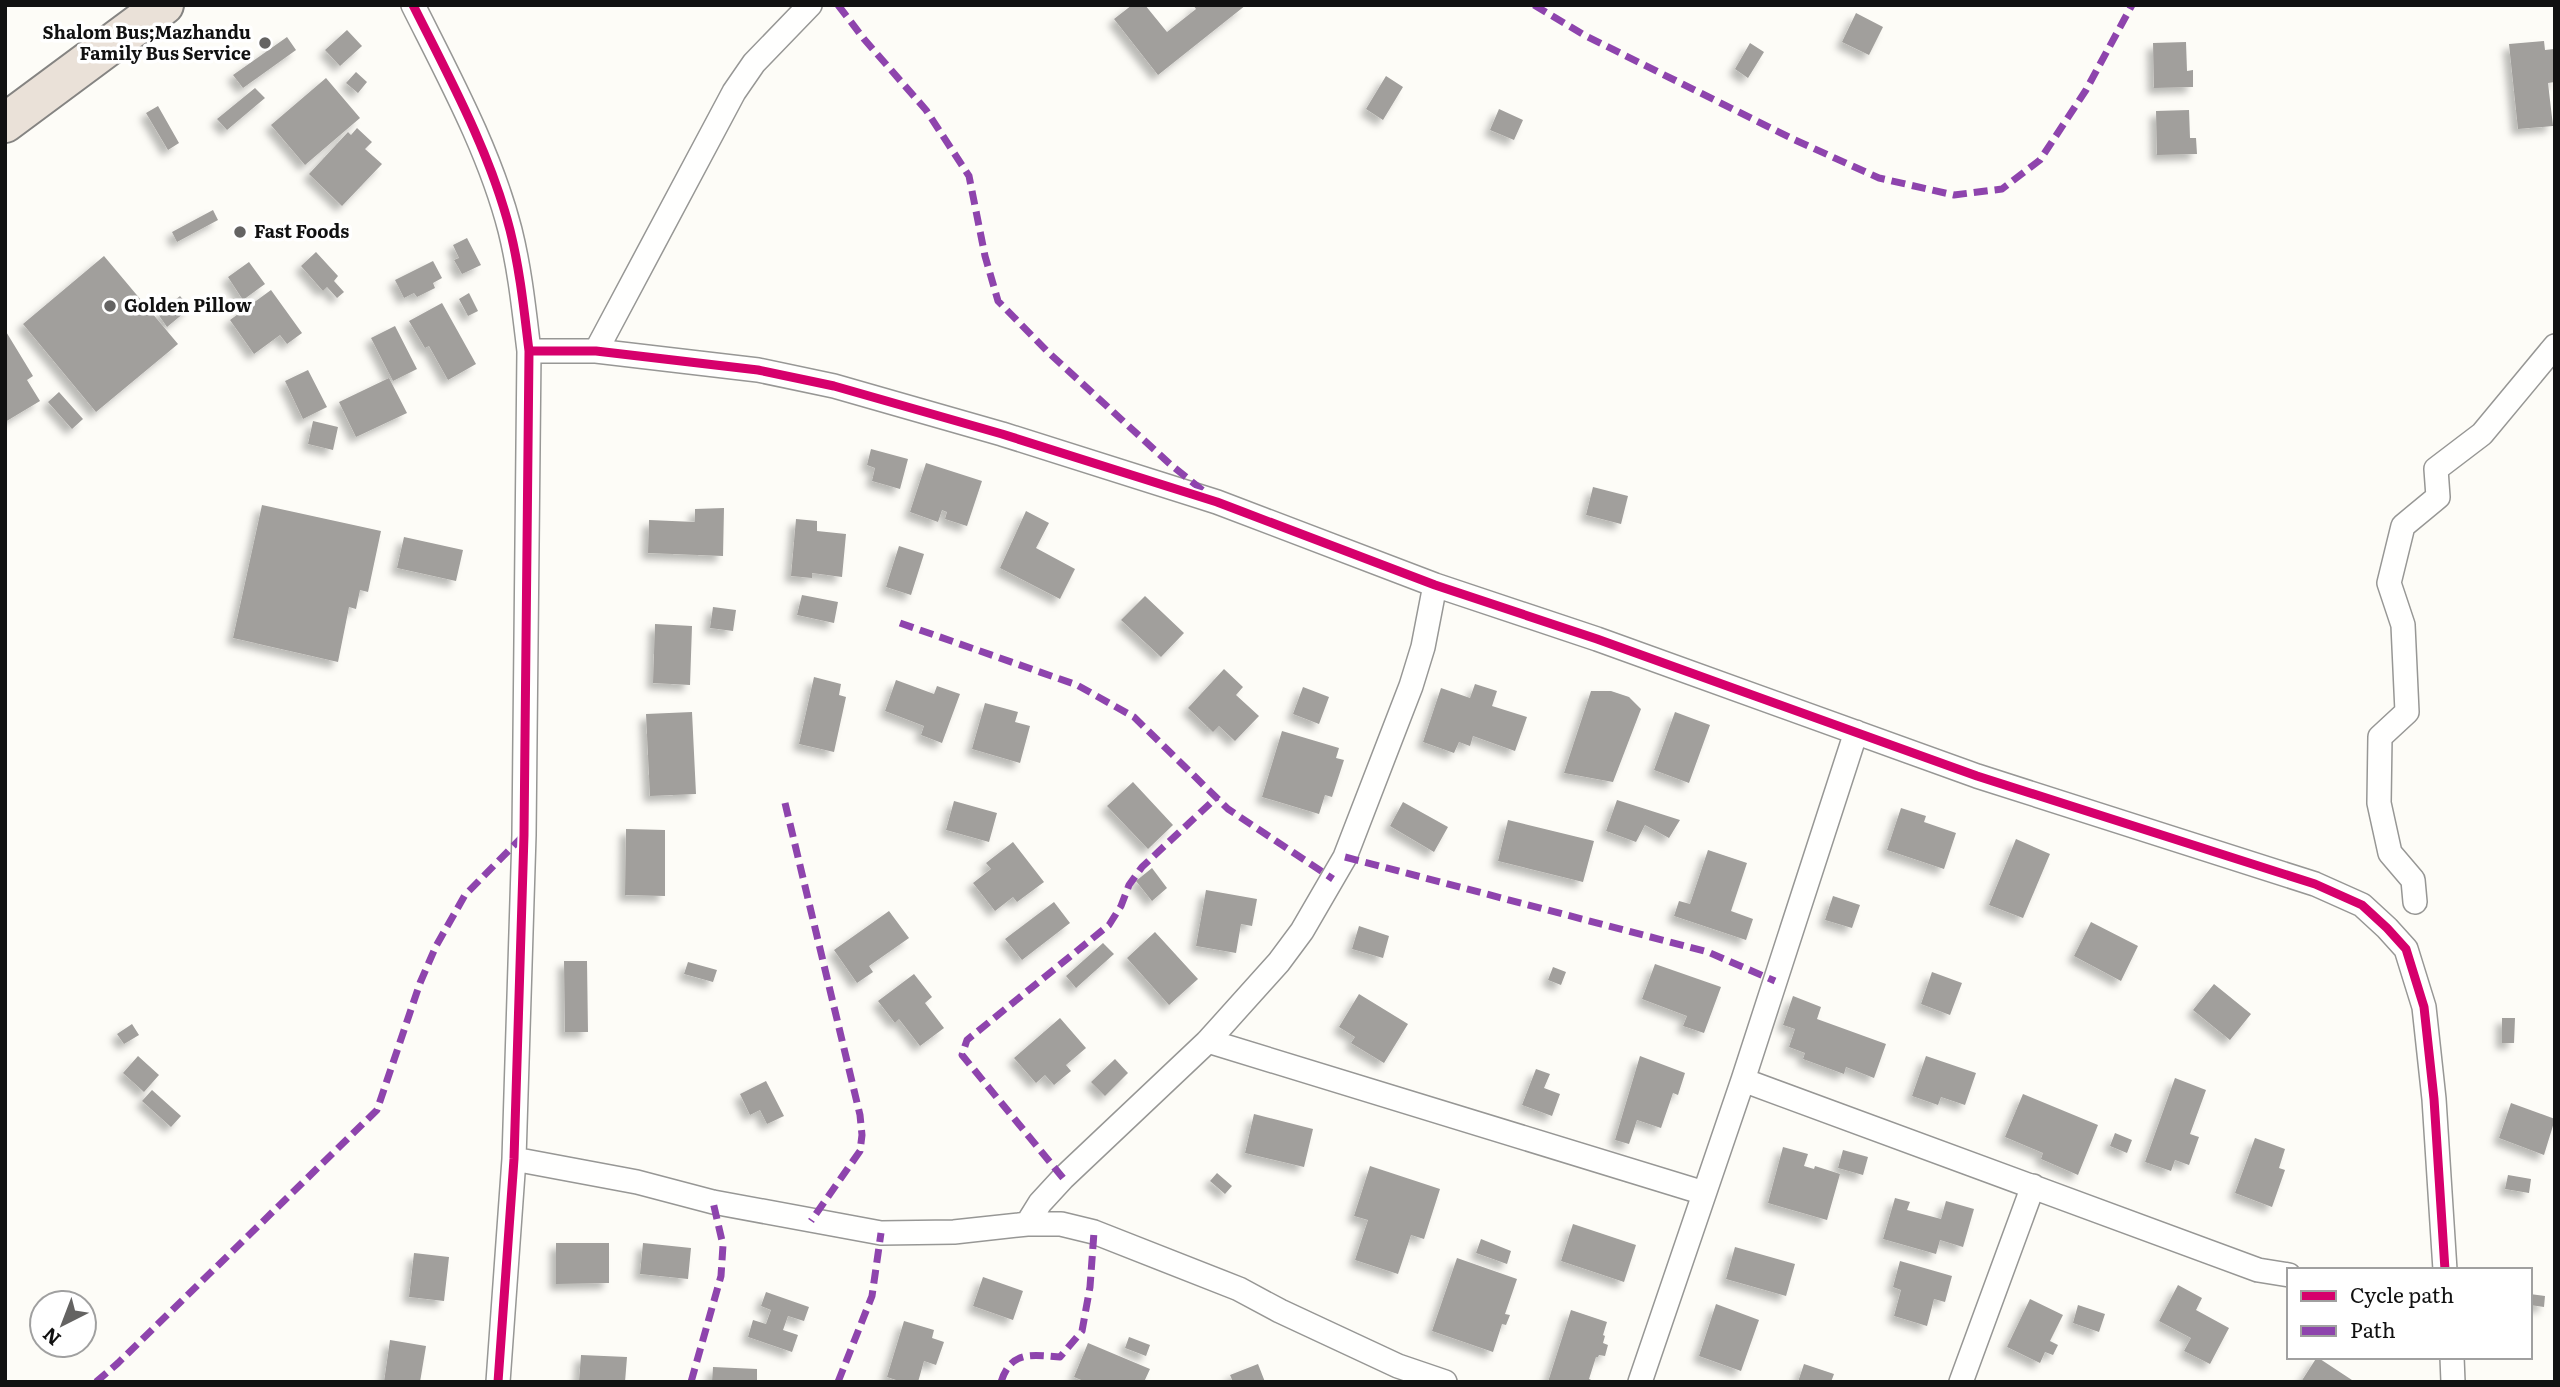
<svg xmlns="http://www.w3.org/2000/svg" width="2560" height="1387" font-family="Literata,serif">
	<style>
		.building { fill: #a19f9c; filter: url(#shadow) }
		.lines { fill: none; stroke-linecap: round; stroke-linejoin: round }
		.street-casing { stroke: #979795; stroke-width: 26 }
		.highway-casing { stroke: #858482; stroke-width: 42 }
		.street { stroke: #fffffe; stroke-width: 23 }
		.highway { stroke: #eae1d8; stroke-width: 38 }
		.quiet { stroke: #8e44ad; stroke-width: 7; stroke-dasharray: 14 7; stroke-linecap: butt }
		.cycleway-casing { stroke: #fff; stroke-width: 13 }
		.cycleway { stroke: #d6006c; stroke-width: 9 }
		.poi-dot { fill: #646362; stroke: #fff; stroke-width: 2.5 }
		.labels { text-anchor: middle; stroke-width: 7; stroke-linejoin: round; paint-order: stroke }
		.poi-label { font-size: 18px; font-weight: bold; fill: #111; stroke: #fff; text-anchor: start }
	</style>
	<defs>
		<filter id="shadow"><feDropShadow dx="-6" dy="6" stdDeviation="3.5" flood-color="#0004"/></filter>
	</defs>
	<rect width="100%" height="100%" fill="#fdfcf7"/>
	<!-- building -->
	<path class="building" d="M1132,5h13l22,27 29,-23 -3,-4h53l-88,70 -44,-56z
		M1856,13l27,14 -14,28 -27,-13z
		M347,30l15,16 -22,20 -15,-16z
		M287,37l9,13 -53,38 -10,-13z
		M2544,41l1,9 9,-1 1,33 -7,1 5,43 -35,3 -9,-85z
		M2186,42l1,29 6,-1v17l-39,1 -1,-45z
		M1750,43l14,9 -16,26 -13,-9z
		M356,72l11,10 -9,11 -12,-10z
		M1386,76l17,11 -20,33 -17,-11z
		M326,78l34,40 -55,47 -34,-40z
		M255,88l10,10 -38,32 -10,-11z
		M158,106l21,37 -11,7 -22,-37z
		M1499,109l24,11 -9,20 -24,-10z
		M2189,110l1,28h6l1,16 -40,1 -1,-44z
		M357,128l15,14 -7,7 17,15 -40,42 -33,-32 39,-42 3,3z
		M213,210l5,10 -41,22 -5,-10z
		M467,238l14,27 -19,9 -8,-14 5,-2 -6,-13z
		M316,252l22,24 -4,5 10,11 -7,6 -10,-11 -4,4 -22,-25z
		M104,256l74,88 -82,68 -73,-88z
		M433,261l9,17 -9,5 2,5 -18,9 -3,-4 -10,5 -9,-18z
		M249,262l16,22 -22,16 -15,-23z
		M271,290l31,43 -15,11 -7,-9 -26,19 -24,-34z
		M469,293l9,18 -10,5 -9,-17z
		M180,296l10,12 -23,19 -9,-13z
		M442,303l34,61 -28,16 -19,-34 -4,2 -16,-27z
		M395,326l22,43 -24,12 -22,-43z
		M5,330l28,46 -6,4 13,21 -35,21z
		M308,370l19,37 -24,12 -18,-38z
		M389,378l18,35 -51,24 -17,-35z
		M59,392l24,27 -11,10 -24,-27z
		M313,421l25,6 -5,23 -25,-6z
		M871,449l37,10 -8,30 -28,-8 3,-13 -8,-3z
		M926,463l56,18 -15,45 -22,-7 2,-7 -5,-2 -4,12 -28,-10z
		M1593,487l35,9 -7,28 -35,-9z
		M262,505l119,26 -13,61 -8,-2 -4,19 -7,-2 -11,55 -105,-24z
		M724,508l-1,48 -75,-3 1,-33 46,2v-13z
		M1026,511l23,12 -13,25 39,21 -15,30 -60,-31z
		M796,519l21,2v10l29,3 -4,43 -30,-4v5l-21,-2z
		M404,537l59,13 -7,31 -59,-13z
		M899,546l25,8 -13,41 -25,-8z
		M802,595l36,7 -4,21 -37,-8z
		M1145,596l39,37 -23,24 -40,-37z
		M713,607l23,3 -3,21 -23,-3z
		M655,624l37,2 -2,59 -37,-2z
		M1224,669l19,18 -7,8 23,21 -24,25 -16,-15 -6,6 -25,-24z
		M814,677l27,7 -2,11 7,2 -12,55 -35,-8z
		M896,680l38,14 3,-8 23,8 -18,49 -21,-8 3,-9 -39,-15z
		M1475,684l22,7 -5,15 35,11 -12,34 -42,-15 -3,10 -11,-4 -5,11 -31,-11 18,-54 29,10z
		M1303,687l26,10 -10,27 -26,-10z
		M1591,691h20l18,6 12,12 -28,73 -49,-9z
		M985,703l33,9 -3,10 15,4 -10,37 -48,-14z
		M692,712l4,82 -46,2 -4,-82z
		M1675,712l35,13 -21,58 -35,-13z
		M1282,731l57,17 -3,10 8,2 -12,37 -7,-2 -6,19 -57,-17z
		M1133,782l40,43 -25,24 -41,-43z
		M1617,800l63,20 -11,18 -24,-13 -9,17 -30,-11z
		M954,801l43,12 -8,29 -43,-12z
		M1403,802l45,25 -14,25 -44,-26z
		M1901,808l25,8 -2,6 32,11 -12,36 -57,-19z
		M1508,820l86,21 -11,41 -85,-21z
		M626,829l39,1v66l-40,-1z
		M2016,839l34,15 -27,64 -34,-13z
		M1013,842l31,40 -27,20 -4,-5 -18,14 -22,-28 18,-14 -5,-6z
		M1708,850l39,13 -16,48 22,8 -7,21 -72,-24 5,-15 11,3z
		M1152,868l15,20 -15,13 -16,-20z
		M1206,890l51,9 -5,27 -11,-2 -5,29 -40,-7z
		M1833,896l27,9 -8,23 -27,-8z
		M1054,902l16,21 -48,37 -17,-21z
		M889,911l20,27 -40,28 4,6 -16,11 -23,-33z
		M2091,922l47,24 -17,35 -47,-25z
		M1359,926l30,10 -6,22 -31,-9z
		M1155,932l43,47 -29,26 -42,-47z
		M1103,943l11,11 -38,34 -10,-12z
		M564,961h23l1,71h-23z
		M688,962l29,8 -4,12 -29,-8z
		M1655,964l66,23 -17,46 -21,-7 4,-10 -45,-17z
		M1553,967l13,5 -5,13 -13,-5z
		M1932,972l30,11 -12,32 -29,-11z
		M914,974l18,23 -7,6 19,25 -24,18 -21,-27 -4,4 -17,-22z
		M2214,984l37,30 -21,26 -37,-30z
		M1359,994l49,30 -24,39 -33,-20 4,-6 -16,-10z
		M1793,996l28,11 -4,12 69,25 -12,34 -28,-11 -2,7 -41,-15 2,-6 -16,-6 6,-18 -12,-4z
		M1060,1018l26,30 -20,17 5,6 -17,14 -9,-10 -9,8 -22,-25z
		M2502,1018h13l-1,25h-12z
		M132,1024l7,11 -15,9 -7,-10z
		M138,1056l21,19 -15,17 -21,-19z
		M1640,1056l45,17 -7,22 -5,-2 -12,35 -24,-8 -8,24 -14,-4z
		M1926,1056l50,17 -11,32 -24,-8 -3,8 -26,-9z
		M1115,1059l13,14 -23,23 -14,-14z
		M1536,1069l14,5 -6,14 16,6 -8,22 -30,-11z
		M2175,1078l31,12 -16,44 9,3 -10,28 -14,-5 -4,11 -26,-9z
		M766,1081l18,35 -17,8 -7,-14 -10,5 -10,-21z
		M152,1090l29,26 -10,11 -29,-26z
		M2023,1094l75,31 -20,50 -37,-16 2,-6 -38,-16z
		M2511,1103l44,16 -11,36 -45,-17z
		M1254,1114l59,15 -9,38 -59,-14z
		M2115,1133l17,7 -5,13 -17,-7z
		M2255,1138l30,11 -6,19 6,2 -13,37 -37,-14z
		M1783,1147l25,7 -4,12 10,3 1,-3 25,8 -13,46 -59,-17z
		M1843,1150l25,7 -5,18 -25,-7z
		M1370,1166l70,23 -16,50 -13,-4 -13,39 -43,-14 13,-40 -14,-4z
		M1217,1173l15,13 -7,8 -15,-13z
		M2508,1175l23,4 -2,14 -24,-4z
		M1895,1198l15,4 -3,8 34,9 5,-18 28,8 -11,38 -23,-7 -4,14 -53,-15z
		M1573,1224l63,21 -12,37 -63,-21z
		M1481,1239l30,12 -4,13 -31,-11z
		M556,1243h53v40l-53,1z
		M643,1243l48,5 -3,31 -48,-5z
		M1735,1247l60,17 -9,32 -60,-17z
		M414,1253l35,4 -5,44 -35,-4z
		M1457,1258l60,21 -12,35 5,1 -4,10 -4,-1 -9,28 -61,-21z
		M1900,1261l52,15 -7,26 -11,-3 -7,27 -33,-10 7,-26 -8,-3z
		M983,1277l40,14 -10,29 -40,-14z
		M2178,1285l24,13 -6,12 33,18 -19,36 -26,-13 7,-13 -32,-17z
		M766,1292l43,15 -5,14 -16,-5 -5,14 15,5 -6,17 -44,-15 5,-17 13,4 5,-14 -10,-4z
		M2530,1294l15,2 -1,11 -14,-2z
		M2030,1299l33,16 -13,26 8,4 -5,10 -8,-3 -5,11 -33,-16z
		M1716,1304l43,16 -18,51 -42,-15z
		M2078,1305l27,9 -6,18 -26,-9z
		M1571,1310l36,12 -4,13 2,1 -2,7 5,2 -3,11 -6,-1 -1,2h-2l-7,22 7,3h-48z
		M904,1321l30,9 -2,8 12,4 -8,23 -12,-4 -6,21h-16l-15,-5z
		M1129,1337l21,8 -4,11 -21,-8z
		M390,1340l36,6 -6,36h-36z
		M1088,1343l62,26 -6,13h-58l-12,-5z
		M581,1355l46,2 -2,25h-46z
		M2317,1357l38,25h-54z
		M1258,1364l7,18h-32l-3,-7z
		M1804,1364l30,10 -3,8h-33z
		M713,1367l44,2v13h-45z"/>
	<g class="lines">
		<defs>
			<path id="street" d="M413,5c36,72 77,147 97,225 10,40 14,80 19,121l-5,484 -10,324 -16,223
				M529,351h67l162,19 76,16 168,48 215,68 218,83 162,54 380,137 338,108 47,21 25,23 19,21 18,58 10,92 11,171
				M596,351l138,-259 20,-29 56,-58
				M2415,902l-2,-22 -23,-27 -11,-50 1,-66 27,-25 -4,-87 -14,-42 14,-57 35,-29 -2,-28 46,-35 73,-88
				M1208,1041l496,152
				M1743,1080l515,190 31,5
				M514,1159l123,23 76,20 168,31 73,-1 73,-8h34l33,8 145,57 41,22 118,55 47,16
				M1027,1224l13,-21 23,-25 145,-137 71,-79 23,-31 43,-74 66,-171 12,-39 12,-62
				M2452,1357l1,25
				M1640,1382l103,-302 113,-348
				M1961,1382l72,-196"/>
			<path id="highway" d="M5,123l159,-118"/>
		</defs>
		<!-- street casing -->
		<use href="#street" class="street-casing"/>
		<!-- highway casing -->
		<use href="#highway" class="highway-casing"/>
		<!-- street -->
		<use href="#street" class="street"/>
		<!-- highway -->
		<use href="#highway" class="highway"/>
		<!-- quiet -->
		<path class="quiet" d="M838,5l26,34 62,71 43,66 16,80 13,45 51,52 122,112 35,28
			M1534,5l50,30 211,105 84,38 75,17 48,-6 38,-29 46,-70 46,-85
			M900,623l177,62 57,32 94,92 105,70
			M785,803l75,312 2,20 -2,16 -49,70
			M1345,857l363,95 67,29
			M1063,1178l-101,-123 5,-15 142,-115 12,-19 8,-21 13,-18 75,-70
			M96,1382l22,-19 259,-253 43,-127 16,-37 29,-51 59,-60
			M691,1382l30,-106 2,-31 -10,-43
			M838,1382l34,-86 9,-63
			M1001,1382c10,-32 31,-27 59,-25l22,-26 8,-44 4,-55"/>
		<defs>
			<path id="cycleway" d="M413,5c36,72 77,147 97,225 10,40 14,80 19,121l-5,484 -10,324 -16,223
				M529,351h67l162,19 76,16 168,48 215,68 218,83 162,54 380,137 338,108 47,21 25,23 19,21 18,58 10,92 11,171"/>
		</defs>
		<!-- cycleway casing -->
		<use href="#cycleway" class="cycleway-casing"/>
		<!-- cycleway -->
		<use href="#cycleway" class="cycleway"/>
	</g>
	<!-- markers -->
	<g class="poi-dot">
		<circle cx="265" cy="43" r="7"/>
		<circle cx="240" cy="232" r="7"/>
		<circle cx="110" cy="306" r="7"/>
	</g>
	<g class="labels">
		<!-- poi labels -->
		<g class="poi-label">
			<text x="251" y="39" text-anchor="end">Shalom Bus;Mazhandu<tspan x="251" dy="21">Family Bus Service</tspan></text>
			<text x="254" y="238">Fast Foods</text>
			<text x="124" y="312">Golden Pillow</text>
		</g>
	</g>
	<!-- border -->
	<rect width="2560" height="1387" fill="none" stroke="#111111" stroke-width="14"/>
	<!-- legend -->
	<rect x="2287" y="1268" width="245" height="91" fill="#ffffff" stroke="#a0a0a0" stroke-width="2"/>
	<rect x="2301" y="1291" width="35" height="10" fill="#d6006c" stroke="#a0a0a0" stroke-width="2"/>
	<text x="2350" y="1303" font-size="21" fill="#111111">Cycle path</text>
	<rect x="2301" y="1326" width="35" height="10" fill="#8e44ad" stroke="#a0a0a0" stroke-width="2"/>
	<text x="2350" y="1338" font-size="21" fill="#111111">Path</text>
	<!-- north arrow -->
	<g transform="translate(63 1324) rotate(222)"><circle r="33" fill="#ffffff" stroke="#a0a0a0" stroke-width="2"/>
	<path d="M0-5L12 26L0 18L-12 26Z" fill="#646362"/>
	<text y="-10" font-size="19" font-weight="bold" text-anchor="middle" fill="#111111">N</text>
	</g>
</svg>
